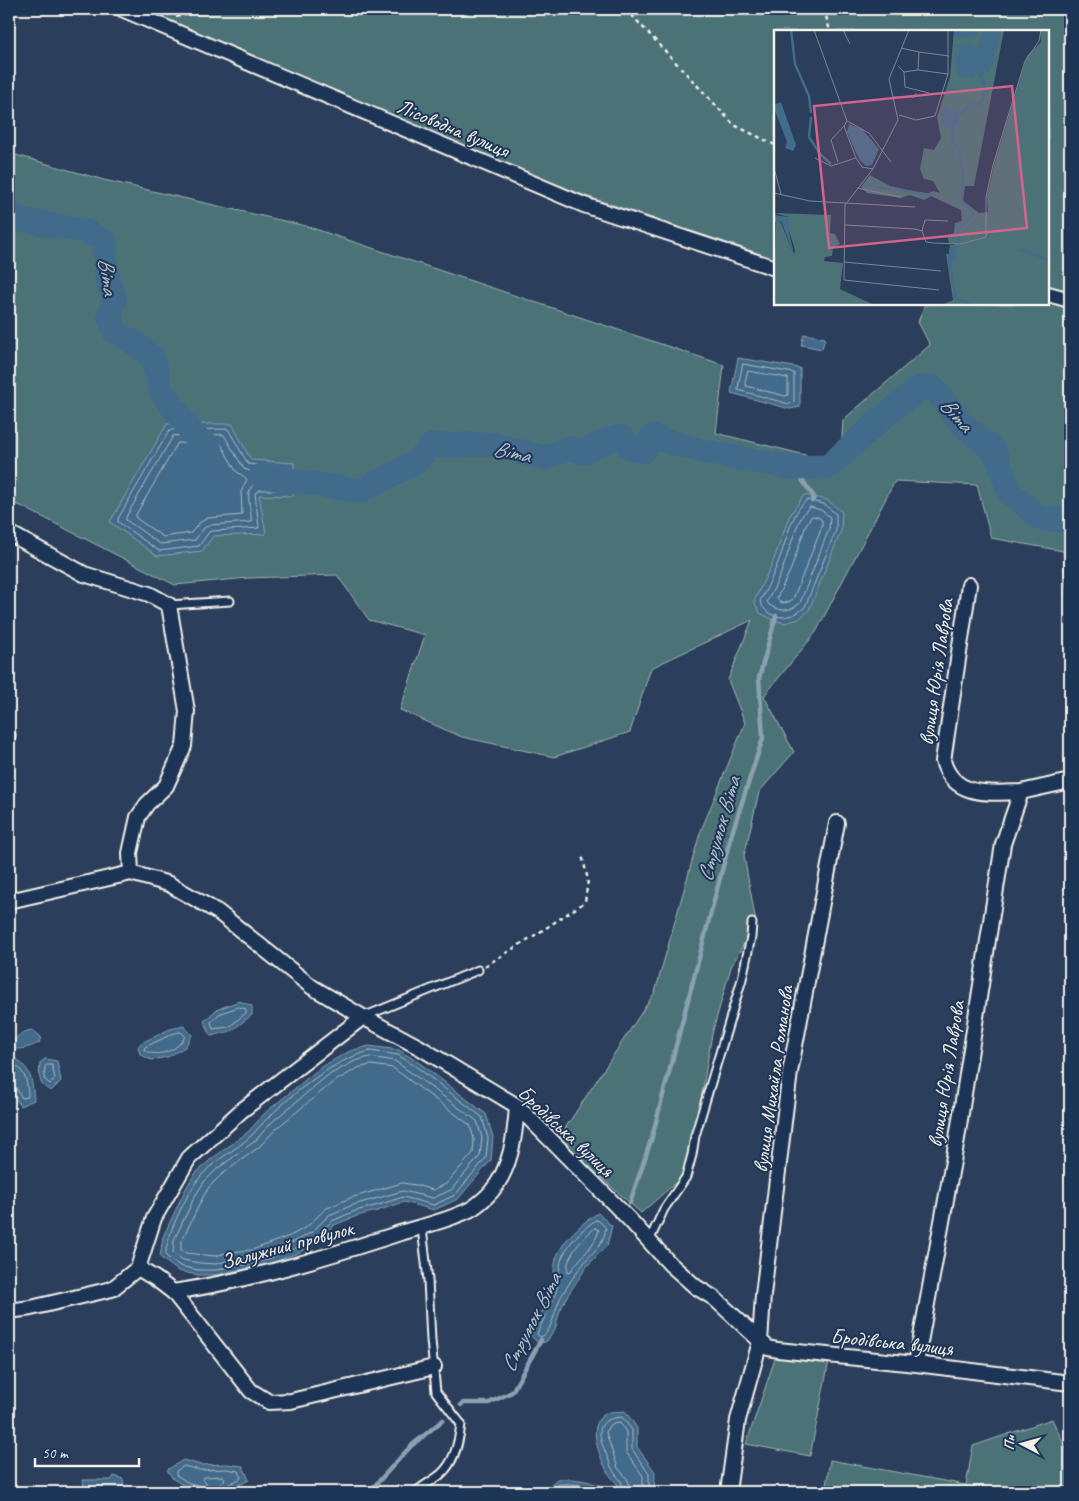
<svg xmlns="http://www.w3.org/2000/svg" width="1079" height="1501" font-family="Caveat,sans-serif">
	<style>
		.green { fill: #4b7377; stroke: #a0b2b0 }
		.water { fill: #436b8a; stroke: #8aa1b0 }
		.lines { fill: none; stroke-linecap: round; stroke-linejoin: round }
		.shore { stroke: #adbbc2; stroke-width: 1 }
		.stream { stroke: #8aa1b0; stroke-width: 4.5 }
		.river { stroke: #436b8a; stroke-width: 25 }
		.lane-casing { stroke: #f4f1e8; stroke-width: 11 }
		.street-casing { stroke: #f4f1e8; stroke-width: 18 }
		.path { stroke: #f4f1e8; stroke-width: 2.5; stroke-dasharray: 4 4; stroke-linecap: butt }
		.lane { stroke: #1d3557; stroke-width: 7 }
		.street { stroke: #1d3557; stroke-width: 14 }
		.labels { text-anchor: middle; stroke-width: 4; stroke-linejoin: round; paint-order: stroke }
		.street-label { font-size: 21px; fill: #f4f1e8; stroke: #1d3557 }
		.water-label { font-size: 22px; font-style: italic; fill: #b6c2c7; stroke: #1d3557 }
		.inset-river { fill: none; stroke: #436b8a; stroke-width: 2.5 }
		.inset-road { fill: none; stroke: #7b8693; stroke-width: 1 }
		.view { fill: #d4648c; fill-opacity: 0.15; stroke: #d4648c; stroke-width: 2.5 }
		.inset-edge { fill: none; stroke: #f4f1e8; stroke-width: 2.5 }
	</style>
	<rect width="100%" height="100%" fill="#2b3e5b"/>
	<filter id="ink" filterUnits="userSpaceOnUse"><feTurbulence type="fractalNoise" baseFrequency=".02" numOctaves="2"/><feDisplacementMap in="SourceGraphic" scale="10" xChannelSelector="R" yChannelSelector="G"/><feConvolveMatrix kernelMatrix="1 2 1 2 8 2 1 2 1" color-interpolation-filters="sRGB"/></filter>
	<g filter="url(#ink)">
		<!-- green -->
		<path class="green" d="M137,9h933v594h-2l-5,-52 -72,-13 -14,-53 -82,-4 -79,151 -52,64 30,56 -35,40 -15,64 12,66 -25,45 -19,67 -23,137 -48,42 -83,-74 97,-147 45,-159 45,-110 -17,-43 24,-60 -101,48 -21,64 -76,25 -92,-20 -62,-27 25,-75 -56,-15 -32,-45 -89,3 -73,7 -154,-79 -12,-4v-349l95,27 202,46 418,139 -8,68 110,27 15,-9 2,-31 87,-75 -12,-23 7,-18h123v-273h-273v228l-192,-64z
			M778,1350l52,6 -20,100 -64,-12z
			M1052,1419l18,38v35h-245l5,-32 136,25 7,-39z"/>
		<!-- water -->
		<path class="water" d="M804,334l21,4 -3,11 -21,-4z
			M738,358l62,10v39l-10,2 -59,-16z
			M167,424h65l19,36 43,3 -1,33 -34,-1 7,39 -53,2 -11,15 -45,5 -47,-34z
			M804,495l23,5 15,12 -1,19 -32,79 -10,9 -14,4 -11,-3 -14,-7 -6,-12 19,-39 16,-45z
			M239,1001l13,5v9l-21,16 -20,5 -7,-15 12,-11z
			M184,1026l8,9 -7,12 -17,10 -17,3 -11,-6 -2,-7 3,-4 29,-14z
			M33,1030l8,7 -2,6c-10,4 -20,9 -30,4 7,-10 12,-16 24,-17z
			M369,1046l30,4 22,14 65,50 7,23 -2,23 -33,39 -24,11 -30,-8 -27,9 -20,5 -23,9 -15,16 -19,11 -43,17 -25,2 -14,4h-20l-20,-4 -18,-14 3,-20 22,-47 9,-15 15,-14 39,-29 17,-19 56,-46 29,-16z
			M16,1059c16,11 16,22 18,41l-14,6 -11,-21v-23z
			M45,1059l12,2 4,20 -10,10c-13,-6 -12,-15 -11,-28z
			M598,1213l14,13 -5,20 -20,20 -21,32 -7,15 -4,17 -8,11 -8,3 -8,-8c5,-15 14,-28 20,-43 4,-11 2,-23 5,-34 6,-19 26,-36 42,-46z
			M625,1411l12,17v19l18,25 -1,20h-69l-9,-2 -3,2h-21l-3,-6 8,-7c21,-1 33,2 52,10l9,-4c-3,-4 -7,-8 -10,-12 -8,-16 -25,-53 2,-61 4,-1 10,0 15,-1z
			M183,1460l18,5 26,-1 16,2 6,14 -24,12 -18,-1 -19,-3 -15,-9 -6,-9z
			M114,1476l9,3 1,10 -2,3h-37l-2,-12h28z"/>
		<g class="lines">
			<!-- shore -->
			<path class="shore" d="M743,364l51,9v29l-5,2 -51,-14v-2z
				M748,371l40,7v17l-3,1 -39,-10 -1,-3z
				M170,430l58,-1 20,35 40,5 -1,21h-27l-5,3 4,35 -47,3 -3,1 -10,14 -40,5 -41,-29v-3z
				M224,435l20,34 6,2 30,3 2,1 -1,9c-7,0 -14,-1 -21,-1 -20,2 -7,28 -9,39l-41,3 -6,3 -9,12 -35,4 -34,-24v-3l47,-81z
				M178,443l43,1 15,27 11,8 -6,13 1,23 -34,3 -9,5 -8,10 -28,4 -27,-19v-3z
				M807,500l17,4 12,10v16l-31,77c-14,14 -38,14 -45,-6 7,-12 12,-24 17,-36 8,-18 14,-54 30,-65z
				M810,507l11,3 9,7 -1,12 -29,74c-11,10 -19,8 -31,2l-2,-4c7,-12 13,-24 17,-36 6,-15 13,-50 26,-58z
				M812,516l6,1 4,3v7l-29,72 -4,3 -8,1 -4,-5 14,-29 15,-44z
				M239,1007l7,2v4l-17,14 -16,2 -2,-7 8,-8z
				M181,1032l4,4c-6,14 -27,23 -41,14l1,-3 27,-13z
				M370,1051l28,4 20,13 64,49 6,21 -2,20 -31,37 -21,10 -31,-8 -28,9 -20,5 -23,10 -16,16 -18,10 -43,17 -24,2 -14,4h-19l-18,-4 -14,-10c-2,-16 21,-63 32,-76 13,-19 36,-28 53,-44 6,-6 11,-13 18,-19 27,-26 64,-57 101,-66z
				M370,1057l25,4 82,60 5,17 -2,18 -29,34 -18,8 -30,-7 -50,14 -24,10 -17,17 -16,9 -43,17 -23,2 -14,4 -17,-1 -16,-3 -10,-7 1,-13 21,-44 9,-14 13,-13 38,-28 17,-19 55,-46 28,-15z
				M47,1065h5l3,14 -5,5 -6,-5 1,-12z
				M371,1065l22,3 77,57 4,14 -1,14 -27,31 -13,6 -17,-5 -14,-2 -52,15 -25,11 -17,17 -16,9 -40,15 -23,2 -14,4 -29,-3 -5,-3v-8l21,-43 7,-12 12,-12 38,-28 19,-20 54,-44 26,-15z
				M9,1066l6,-1c11,7 13,20 13,32l-6,1 -7,-12 -6,-2
				M596,1220l3,1 7,7c-4,20 -11,20 -22,35 -8,9 -15,21 -22,32 -7,11 -10,40 -22,42l-3,-3c5,-13 13,-25 18,-39 4,-11 3,-23 6,-34 4,-15 22,-33 35,-41z
				M595,1228l4,2c-4,16 -19,27 -28,41l-3,1c-4,-14 16,-36 27,-44z
				M203,1492l-2,-6 -12,-3 -13,-8v-4l8,-5 16,4 27,-1 12,2 2,7 -15,8 -2,6
				M209,1492l-1,-7 -5,-5 1,-3 19,-1 2,3 -6,6 -2,7
				M556,1492v-5l3,-3c17,-1 30,2 45,8
				M614,1492l7,-3 1,-6c-2,-4 -7,-8 -9,-13 -3,-4 -4,-10 -6,-14 -9,-20 -14,-37 15,-39l10,13v19l17,25v18
				M626,1492l3,-6 -1,-6 -10,-12 -12,-35 2,-6 4,-3 8,-1 6,9v20l17,24v16"/>
			<!-- stream -->
			<path class="stream" d="M794,468l20,29 -2,4
				M630,1203l22,-66 79,-301 32,-98 -4,-60 17,-62
				M461,1405l2,-2h26l23,-11 29,-52
				M369,1492l42,-46 32,-26"/>
			<!-- river -->
			<path class="river" d="M9,212l8,7 68,12 19,10 3,39 8,18 -6,18 6,16 21,12 17,14 8,33 35,47 13,8
				M261,476l100,15 54,-28 16,-17 61,-2 52,14 24,-10 15,4 26,-12 12,-3 8,10 14,4 9,-14 53,15 89,16 34,-1 52,-47 39,-32 14,-1 27,35 35,30 15,41 32,26 28,1"/>
			<defs>
				<path id="lane" d="M169,605l61,-4
					M9,734l2,1 -2,11
					M363,1017l115,-47
					M649,1241l15,-32 22,-32 6,-22 3,-19 47,-157 9,-42 1,-14
					M416,1492c7,-7 17,-11 25,-18 14,-12 18,-33 20,-50l-25,-32 -5,-52 -3,-60 -6,-52"/>
				<path id="street" d="M122,9l462,196 191,63
					M1048,294l22,6
					M9,533l75,41 65,20 20,11 18,106 -3,35 -18,40 -19,18 -9,13 -8,36 1,20
					M969,585l-26,176c11,37 46,32 78,31
					M9,901l122,-28 38,11 49,28 94,75 51,30 56,30 98,59 112,113 41,45 26,23 18,11 54,50 10,2 138,14 154,19
					M138,1268l16,-50 35,-60 52,-47 122,-94
					M173,1292l78,99 18,11 22,-1 143,-34
					M9,1311l22,-3 81,-19 26,-21 18,11 17,13c74,-11 150,-34 221,-57 24,-8 50,-13 73,-24 7,-3 18,-12 24,-19 20,-23 24,-56 26,-86
					M916,1364l40,-219 47,-301 18,-52 49,-11
					M728,1492l10,-72 22,-78 3,-47 27,-223 47,-249"/>
			</defs>
			<!-- lane casing -->
			<use href="#lane" class="lane-casing"/>
			<!-- street casing -->
			<use href="#street" class="street-casing"/>
			<!-- path -->
			<path class="path" d="M626,9l108,116 41,20
				M824,9l6,22
				M176,17l34,-8
				M485,966l55,-34 45,-30 3,-22 -6,-25"/>
			<!-- lane -->
			<use href="#lane" class="lane"/>
			<!-- street -->
			<use href="#street" class="street"/>
		</g>
	</g>
	<g class="labels">
		<!-- street labels -->
		<g class="street-label">
			<text transform="translate(453 128) rotate(23)" y="7">Лісоводна вулиця</text>
			<text transform="translate(936 672) rotate(-82)" y="7">вулиця Юрія Лаврова</text>
			<text transform="translate(946 1074) rotate(-81)" y="7">вулиця Юрія Лаврова</text>
			<text transform="translate(773 1079) rotate(-82)" y="7">вулиця Михайла Романова</text>
			<text transform="translate(566 1131) rotate(43)" y="7">Бродівська вулиця</text>
			<text transform="translate(287 1245) rotate(-15)" y="7">Залужний провулок</text>
			<text transform="translate(892 1342) rotate(6)" y="7">Бродівська вулиця</text>
		</g>
		<!-- water labels -->
		<g class="water-label">
			<text transform="translate(109 276) rotate(82)" y="8">Віта</text>
			<text transform="translate(957 414) rotate(48)" y="8">Віта</text>
			<text transform="translate(512 451) rotate(12)" y="8">Віта</text>
			<text transform="translate(718 829) rotate(-74)" y="8">Струмок Віта</text>
			<text transform="translate(530 1322) rotate(-63)" y="8">Струмок Віта</text>
		</g>
	</g>
	<!-- overview -->
	<g transform="translate(774 30)">
		<rect width="275" height="275" fill="#2b3e5b"/>
		<path d="M180,0h50l-30,156h-9l-2,15 16,12 9,-1 -1,-15 7,-32 33,-109 14,-14 -1,-12h9v275h-107l11,-5 -7,-46h3l1,-9h10l-11,-2 -2,-8 7,-2 1,-10 7,-2 -1,-11 -30,-14 -7,4 -14,-5 -9,3 -34,-5 -6,-6 9,-12 20,11 37,8 6,-3 7,2 -7,-12 -9,-2 -4,-10 4,-21 10,2 7,-12 -4,-21 13,-40zM0,183l57,2 -1,18 5,1 5,10 -7,4 -1,8 -7,1 -1,4 19,2 -3,26 34,16h-100l2,-83 4,-1 14,33 1,-4 -6,-19v-14z" fill="#4b7377"/>
		<path d="M181,0h22l-1,8 -23,-1zM209,0h15l3,3 -8,25 3,3 -6,5v7l-7,-4 1,6 -6,4 -1,-7 -5,6 -13,-2 -5,-21 5,-2v-4l-5,-4 17,-1 7,4zM7,72l15,43 -3,6 -8,-3 2,-6 -13,-34v-3zM171,77l13,6 1,9 -4,3v6h-4l-1,-4 -5,1 -4,-14zM75,94l13,5 17,20 -7,16 -6,1 -7,-7 -12,-27zM0,185l15,2v15l5,22 -13,-33 -7,2zM186,215l-4,4 1,9 -7,5v19l-2,-26 2,-8z" fill="#436b8a"/>
		<path class="inset-river" d="M17,0l4,34 14,32 2,17M37,87l-2,20 11,17 11,10M183,87l13,-12 12,-2 3,-14 -4,-16M89,155l77,11M245,219l30,11M178,220l7,-10 -1,-10 16,-16 -12,-13 1,-28 -4,-25 -7,-8 1,-13M176,233l6,36 19,6"/>
		<path class="inset-road" d="M40,0l33,91 -3,5 12,32 6,9 11,2M69,0l7,14M135,0l-20,49 9,41 -25,49 -28,36 -1,75 95,10M145,22l30,4M124,36l6,6 14,-2 1,-18 -18,-4M144,40l30,4M130,42l1,15 24,6M119,67h22l1,-4M125,85l17,5 19,-4 13,-42v-44M73,91l22,12 22,29M41,128l16,8 25,-8M64,132l-7,-22 13,-14M0,138l7,26M83,158l44,9M0,163l36,8 105,6M71,195l70,4 7,2 4,11 7,1 28,1 25,-7v-40l7,-32 32,-104 14,-20 2,-11M148,201l3,-11 23,1M70,232l97,9"/>
		<path class="view" d="M238,56l15,142 -198,20 -15,-142z"/>
		<rect width="275" height="275" class="inset-edge"/>
	</g>
	<!-- margin -->
	<rect width="1079" height="1501" fill="none" stroke="#1d3557" stroke-width="30"/>
	<rect x="15" y="15" width="1049" height="1471" fill="none" stroke="#f4f1e8" stroke-width="2" filter="url(#ink)"/>
	<!-- north arrow -->
	<g transform="translate(1022 1444) rotate(276)" stroke="#1d3557" stroke-width="4" paint-order="stroke">
	<path d="M0-4L9 19L0 12L-9 19Z" fill="#f4f1e8"/>
	<text y="-8" font-size="14" font-weight="bold" text-anchor="middle" fill="#f4f1e8">Пн</text>
	</g>
	<!-- scale -->
	<path d="M35 1458v8h104v-8" fill="none" stroke="#f4f1e8" stroke-width="2.5"/>
	<text x="42" y="1458" font-size="15" fill="#f4f1e8" stroke="#1d3557" stroke-width="4" paint-order="stroke">50 m</text>
</svg>
